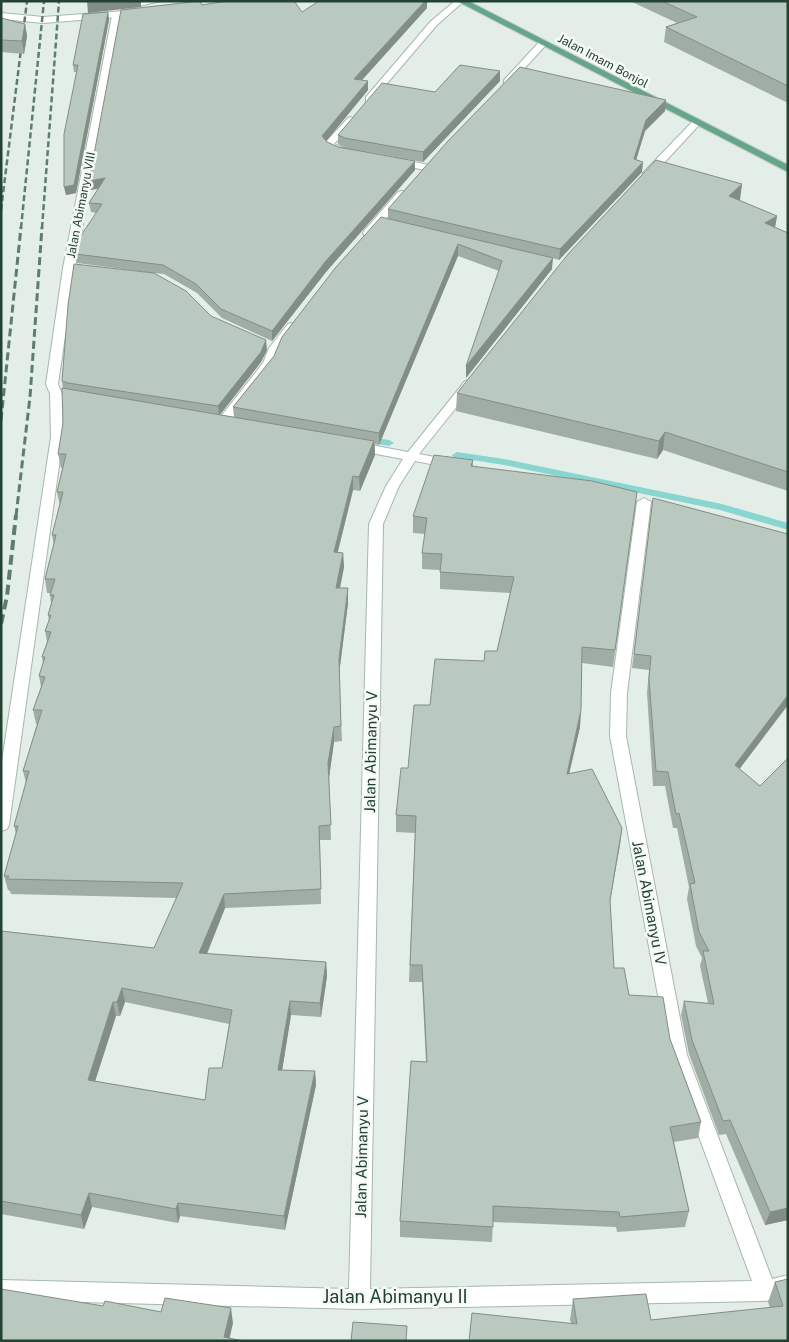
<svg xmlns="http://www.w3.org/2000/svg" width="789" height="1342" font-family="'Public Sans',sans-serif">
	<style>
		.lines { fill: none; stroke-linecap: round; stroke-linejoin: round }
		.stream { fill: #89d6d1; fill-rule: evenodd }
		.street-casing { stroke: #a6b7ae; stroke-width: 2 }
		.secondary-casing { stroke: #a2bbad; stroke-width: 2 }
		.primary-casing { stroke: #c1cac6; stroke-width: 2 }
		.street { fill: #fff; fill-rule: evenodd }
		.secondary { fill: #fff; fill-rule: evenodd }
		.primary { fill: #66a688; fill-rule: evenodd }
		.rail-far2 { stroke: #5d7d6d; stroke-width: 2.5; stroke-dasharray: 6 3; stroke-linecap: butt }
		.rail-far1 { stroke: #5d7d6d; stroke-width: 3; stroke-dasharray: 8 4; stroke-linecap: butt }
		.rail { stroke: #5d7d6d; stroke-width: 4; stroke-dasharray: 10 5; stroke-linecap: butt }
		.wall { fill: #9fada5; fill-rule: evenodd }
		.shaded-wall { fill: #828d86 }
		.building { fill: #b9c9c0; stroke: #828d86; fill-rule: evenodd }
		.labels { text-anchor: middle; stroke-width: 5; stroke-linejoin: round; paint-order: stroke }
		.far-street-label { font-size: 12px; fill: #224232; stroke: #f5faf7 }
		.street-label { font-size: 15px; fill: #224232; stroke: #f5faf7 }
		.near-street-label { font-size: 18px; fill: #224232; stroke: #f5faf7 }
	</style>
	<rect width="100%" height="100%" fill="#e4eee8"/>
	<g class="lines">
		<!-- stream -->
		<path class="stream" d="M364,436l25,4 5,3 -5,3 -29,-5 -1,-2 1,-2z
			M457,452l47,7 218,45 66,19v7l-68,-20 -216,-45 -51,-8 -1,-2z"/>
		<defs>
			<path id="street" d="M455,1h9l-27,24 -65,76h-6v-4l65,-76z
				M116,13l4,3 -45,252 -17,116 4,10 1,43 -54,388 -2,4 -6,2v-63l50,-331 -1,-43 -4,-10 17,-116 49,-252z
				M543,40l4,3 -1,2 -36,39h-6v-4l36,-39z
				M351,117l5,3 -22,24 17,8 -5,3 -15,-4 -7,-7 24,-26z
				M696,120l3,1v4l-48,52h-8v-4l50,-52z
				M395,158l34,7 1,2 -5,3 -34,-7v-4z
				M402,191l4,1 1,2 -1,2 -34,39h-8l-1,-2 1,-2 34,-39z
				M292,323l6,3 -17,22 -8,19 -46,58h-8l-2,-3 2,-3 44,-56 6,-15 19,-24z
				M469,380l6,4 -56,70 37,7 1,3 -6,4 -36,-7 -16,25 -16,38 -13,765 382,-8 -83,-226 -59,-319 1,-43 26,-191 7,-4 7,4 -24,191 -1,43 61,319 85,224 16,-4v20l-22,6 -407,8 -358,-9v-20l348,9 20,-765 17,-38 17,-27 -48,-9 -6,-4 6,-4 53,10 57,-71z"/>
			<path id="secondary" d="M139,1h22l-36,8 -4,-3z
				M139,10l4,3 -1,2 -99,8 -42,-4v-6l42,4z"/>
			<path id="primary" d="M457,1h11l320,164v7z"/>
		</defs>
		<!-- street casing -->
		<use href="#street" class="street-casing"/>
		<!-- secondary casing -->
		<use href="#secondary" class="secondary-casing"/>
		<!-- primary casing -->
		<use href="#primary" class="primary-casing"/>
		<!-- street -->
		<use href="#street" class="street"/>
		<!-- secondary -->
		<use href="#secondary" class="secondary"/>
		<!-- primary -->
		<use href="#primary" class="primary"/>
		<!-- rail-far2 -->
		<path class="rail-far2" d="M1,210l26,-209
			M21,228l23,-227
			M42,228l17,-227"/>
		<!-- rail-far1 -->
		<path class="rail-far1" d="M1,420l20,-193
			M16,516l14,-119 12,-170"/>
		<!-- rail -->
		<path class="rail" d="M1,624l6,-28 9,-81"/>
	</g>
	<!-- wall -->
	<path class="wall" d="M630,1h158v102l-124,-61 2,-15 11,-4z
		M202,5l100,7 125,-4 -66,72 7,1v9l-42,51 12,6 7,1 -7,-4v-9l97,-43 65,-11 -77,81 -55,-10 47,18 -89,102 -54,69 -50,-23 -25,-25 -33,-19 -10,-1 57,43 56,34 -6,12 -41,53 14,2 -1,-10 155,-188v-10l277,-98 -20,20 -9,29 6,12 -83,88 -7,-2v11l-86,109 33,-107 -41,-15 -79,189 -4,-1v11l-15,36 -7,-1 -15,62 5,1 1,14 -4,21h8v15l-9,71 3,67 -8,1 -5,35 2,63h-11l1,64 -96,4 -18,46 119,8 1,14 -6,41 -30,-2 -9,55 33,1 1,14 -31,145 -105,-14 -2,7 -86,-16 -8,22 -83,-15v-283l153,17 23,-50 -166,-4 -1,-3 -2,-1 -4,-14 12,-42 -2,-8 12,-43 -3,-12 14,-47h-1l-3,-14 8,-23 -2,-11 4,-13 -1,-6 5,-15 -2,-11 4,-10 -1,-6 3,-12 -1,-8 1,-2h-4l-2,-14 9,-34 -2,-10 8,-29 -3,-14 6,-24h-2l-3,-14 5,-31v-34l-1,-8 91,-108 -76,-10 -1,-9 20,-41 -5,-1 -2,-9 9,-14 -8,1zM125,1002l104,22 -7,44 -17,32 -110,-19 21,-65h4z
		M108,12l1,8 -33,173 -10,2 10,-123h-2l-1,-7z
		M1,18l24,6 2,12 -3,18 -23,-2z
		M742,184l-3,16 38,16 -2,11 13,6v258l-125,-41 -6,9 -201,-48 1,-18z
		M473,460v6l164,26 -24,175 -31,-4 -2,64 -11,47 53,54 -12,75 4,65 15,27 41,44 31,83 -3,16 -24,4 15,69 -4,16 -68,5 -1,-5 -123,-5 -1,20 -92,-5v-16l26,-159 -4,-80h-13l6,-149 -19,-1v-17l12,-47 22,-63 67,-54 13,-58 -70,-4v-19l-18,-1v-16l3,-19 -12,-1v-17z
		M653,498l87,271 48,451 -23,5 -39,-91 -7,1 -30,-81 -8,-39 3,-14 24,2 -8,-37 2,-8 -6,-12 -9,-47 2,-12 -12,-59h-4l-8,-42h-12l-6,-93 2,-23 -17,-2z
		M788,1279v62l-217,-18 -1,-3 3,-21 78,21 119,-12 -2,-6 7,-20z"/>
	<!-- shaded-wall -->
	<path class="shaded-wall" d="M87,1h54v6l-53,6z
		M425,1h2v7l-72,80 -1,-9z
		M108,12l1,8 -33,173 -10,2 -2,-8z
		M25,24l2,12 -3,18 -2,-13z
		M500,71v10l-77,81v-10z
		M368,81v9l-45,55 -1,-9z
		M666,100l-1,11 -20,20 -12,39 1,-11 12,-39z
		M415,161v9l-89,102 -54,69v-10l53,-69z
		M643,162l-1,10 -83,88 1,-11z
		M105,178l2,9 -17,3 -1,-9z
		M742,184l-2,16 -13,12 2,-16z
		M777,216l-3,17 -9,-10z
		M458,244v12l-79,189v-12z
		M553,258l-1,11 -86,109v-12z
		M266,340l1,10 -6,12 -42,54 -1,-10z
		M665,432l-2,18 -6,9 2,-18z
		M374,441l1,14 -15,36 -1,-14z
		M353,476v14l-19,76v-14z
		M343,553l1,14 -7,35 -1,-14z
		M348,588v15l-9,71v-15z
		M788,695v10l-56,74 3,-14z
		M581,710l-1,17 -15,64 2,-17z
		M334,727v15l-5,36 -1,-15z
		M622,828l-2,17 -13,72 3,-17z
		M224,894l1,14 -24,60 -2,-15z
		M326,962l1,14 -6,41 -1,-14z
		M122,988l3,14 -5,14 -3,-14z
		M290,1001l1,14 -11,69 -2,-14z
		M113,1002l3,14 -25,78 -3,-14z
		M315,1071l1,14 -31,145 -1,-14z
		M89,1193l3,14 -8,22 -3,-14z
		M178,1203l2,13 -2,7 -2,-14z
		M788,1208v12l-23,5 5,-13z
		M231,1308l2,15 -4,18 -5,-4z"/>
	<!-- building -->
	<path class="building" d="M200,1l2,4 25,-4h67l8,11 17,-11h106l-71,78 14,2 -46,55 5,6 11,5 77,14 -90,101 -53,69 -51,-22 -25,-25 -33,-19 -87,-11 2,-14 24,-36 -13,-1 16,-25 -16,3 32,-171z
		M662,1h126v85l-122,-59 31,-10z
		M108,12l-34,173 -10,2v-53l14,-69h-5l10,-51z
		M1,18l24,6 -3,17 -21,-1z
		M460,65l40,6 -77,81 -78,-14 -7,-3 44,-52 53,9z
		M520,67l146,33 -20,20 -12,39 9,3 -83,87 -172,-40 60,-68z
		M656,160l86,24 -13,12 48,20 -12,7 23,10v239l-123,-40 -6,9 -202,-48 112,-140z
		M381,217l172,41 -87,108 36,-105 -44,-17 -79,189 -146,-26 41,-51 8,-19 54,-70z
		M74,264l80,9 32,18 25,25 55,24 -5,12 -43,54 -150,-23 -6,-2 6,-76z
		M62,388l312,53 -15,36 -6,-1 -19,76 9,1 -7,35h12l-9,71 2,67 -7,1 -6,36 3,62 -12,1 2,63 -97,5 -25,59 127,9 -6,41 -30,-2 -12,69 37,1 -31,145 -106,-13 -2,6 -87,-16 -8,22 -80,-14v-270l153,17 29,-65 -176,-4 2,-3h-5l14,-50h-4l15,-55h-6l19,-61h-9l12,-33 -6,-1 6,-19h-3l9,-25 -6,-1 6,-16h-3l6,-20h-4l5,-16h-10l11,-44h-4l11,-43h-6l9,-38h-8l5,-31zM122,988l110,22 -10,58h-13l-4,32 -117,-20 25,-78h4z
		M434,455l39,5 -2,6 121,15 45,11 -22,158 -33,-3 -1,63 -14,64 25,-5 30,59 -12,72 4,68h10l5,27 34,2 7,42 31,83 -31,5 19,84 -69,6 -1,-5 -126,-6v21l-93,-6 11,-160 16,1 -5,-97h-12l6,-149 -20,-1 5,-47h7l6,-63h16l5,-46 49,2 1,-10h12l17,-74 -74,-5 2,-18 -20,-1 5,-35 -14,-2z
		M653,498l135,36v161l-53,70 25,21 28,-28v450l-18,4 -40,-92 -7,1 -31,-81 -8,-39 30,3 -11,-53h6l-10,-19 -9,-48 5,-1 -16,-70 -3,1 -8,-42 -12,-1 -7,-92 2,-23 -17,-2z
		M788,1279v62h-319l3,-28 105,11 -4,-25 73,-5 5,26 132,-14 -8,-24z
		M1,1289l102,17 2,-5 56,11 4,-14 66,10 -7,29 19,4h-242z
		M353,1322l54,4 -1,15h-55z"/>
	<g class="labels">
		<!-- far-street labels -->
		<g class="far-street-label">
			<text transform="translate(603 61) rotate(28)" y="4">Jalan Imam Bonjol</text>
			<text transform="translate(81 205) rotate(-79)" y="4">Jalan Abimanyu VIII</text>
		</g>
		<!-- street labels -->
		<g class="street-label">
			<text transform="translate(371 752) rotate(-89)" y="5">Jalan Abimanyu V</text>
			<text transform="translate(649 903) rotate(79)" y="5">Jalan Abimanyu IV</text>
			<text transform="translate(362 1157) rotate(-89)" y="5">Jalan Abimanyu V</text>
		</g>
		<!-- near-street labels -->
		<g class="near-street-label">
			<text x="395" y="1303">Jalan Abimanyu II</text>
		</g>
	</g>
	<!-- border -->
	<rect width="789" height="1342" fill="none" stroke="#224232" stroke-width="5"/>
</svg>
